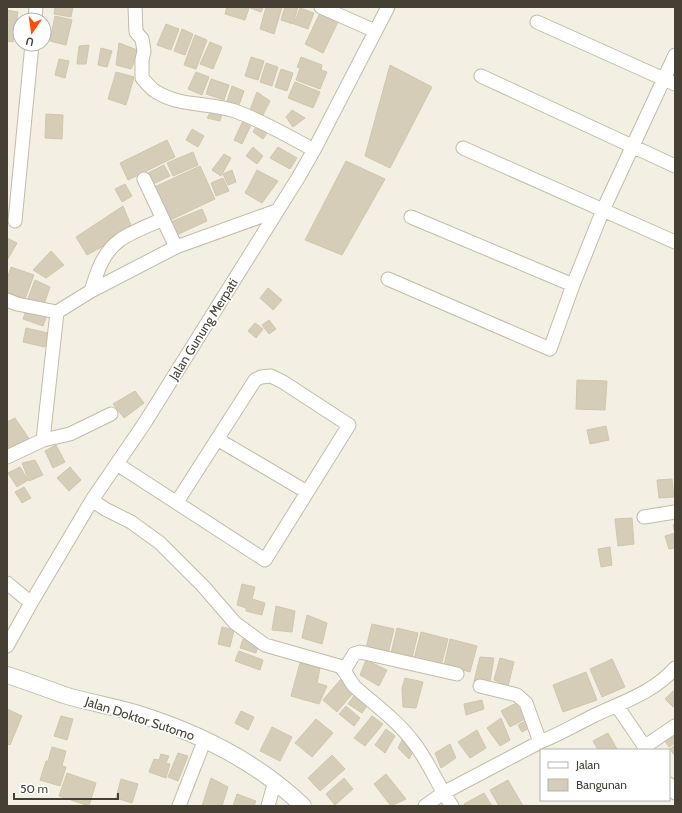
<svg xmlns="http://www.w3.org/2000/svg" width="682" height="813" font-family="Cabin,sans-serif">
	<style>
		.building { fill: #d5cdb8; stroke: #d0c6ab }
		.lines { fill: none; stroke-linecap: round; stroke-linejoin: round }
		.minor-casing { stroke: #c1bca8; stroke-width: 15 }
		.tertiary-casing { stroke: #c1bca8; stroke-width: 18 }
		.minor { stroke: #fff; stroke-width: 13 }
		.tertiary { stroke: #fff; stroke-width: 16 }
		.labels { text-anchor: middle; stroke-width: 3.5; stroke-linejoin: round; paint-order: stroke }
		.street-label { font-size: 13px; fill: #454033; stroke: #fff }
	</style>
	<rect width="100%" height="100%" fill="#f3f0e3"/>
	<!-- building -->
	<path class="building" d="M55,7h18l-2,10 -17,-3z
		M227,7h18l4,1 -4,12 -20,-6z
		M251,7h12l-2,5 -11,-4z
		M266,7h16l-8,27 -14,-5z
		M285,7h13l-5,17 -12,-4z
		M300,8l14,5 -6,16 -14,-5z
		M7,10l11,2 -5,30 -6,-1z
		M320,13l18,9 -15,31 -18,-9z
		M55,16l17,4 -6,25 -16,-4z
		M166,24l13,5 -8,21 -14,-5z
		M182,29l11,5 -8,21 -11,-4z
		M195,35l12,5 -11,29 -12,-4z
		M210,42l12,5 -9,22 -13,-5z
		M119,43l21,8 -9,18 -15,-4z
		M89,45l-3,19h-9l2,-18z
		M101,48l11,3 -5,16 -9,-2z
		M251,57l13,4 -6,19 -13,-4z
		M301,57l21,8 -1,5 6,2 -7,17 -24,-9 4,-12 -3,-1z
		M59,59l10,2 -4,17 -10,-3z
		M266,63l12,4 -6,19 -12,-4z
		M390,65l42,22 -42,81 -25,-12z
		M281,69l12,4 -6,18 -12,-4z
		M116,72l18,5 -8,28 -18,-6z
		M196,72l13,5 -7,18 -14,-6z
		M211,79l18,6 -5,15 -18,-6z
		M295,82l25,10 -7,16 -25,-10z
		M232,86l12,5 -6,17 -12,-4z
		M257,92l13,9 -9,18 -12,-7z
		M213,108l10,3 -3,10 -13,-3z
		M292,110l13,8 -12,9 -7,-10z
		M46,114l17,1 -1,24 -17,-1z
		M243,121l8,4 -9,19 -8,-4z
		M259,122l11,7 -7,10 -10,-7z
		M192,129l12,7 -6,11 -12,-7z
		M167,140l8,17 -47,23 -8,-17z
		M253,147l10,9 -6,8 -11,-8z
		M278,147l19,11 -7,11 -20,-11z
		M193,152l5,13 -25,11 -6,-13z
		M224,154l7,4 -10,18 -9,-6z
		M346,161l39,18 -43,76 -37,-15z
		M164,165l6,11 -19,9 -5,-11z
		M200,166l15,33 -49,23 -16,-33z
		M232,170l4,12 -8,3 -5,-11z
		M257,170l21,11 -16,22 -17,-10z
		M223,178l6,13 -13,5 -5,-13z
		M125,184l7,12 -10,6 -7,-13z
		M123,206l10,24 -46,25 -11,-18z
		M202,209l5,12 -35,16 -6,-13z
		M7,238l10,5 -9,16 -1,-1z
		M51,251l13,14 -18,13 -13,-8z
		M11,267l23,8 -9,24 -18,-7v-13z
		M35,280l15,7 -7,20 -16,-6z
		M268,288l14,12 -9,10 -13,-12z
		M27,308l20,7 -4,11 -20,-7z
		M269,320l7,9 -7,5 -7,-9z
		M255,323l8,6 -7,9 -8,-7z
		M26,328l22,5 -3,14 -22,-5z
		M577,380l30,1 -2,29 -29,-1z
		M135,391l9,12 -20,15 -11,-14z
		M15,418l15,22 -23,13v-31z
		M606,426l3,14 -19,4 -3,-14z
		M56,445l9,17 -12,6 -8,-17z
		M35,460l8,15 -14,6 -7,-18z
		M20,467l8,13 -11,7 -9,-14z
		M70,467l11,13 -12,11 -12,-13z
		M672,479l2,18 -15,1 -2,-18z
		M24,487l7,11 -9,5 -7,-11z
		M632,518l2,26 -16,2 -3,-27z
		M675,524v24l-6,1 -4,-13 10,-3 -2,-8z
		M610,547l2,18 -11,2 -3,-18z
		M242,584l13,3 -3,12 13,4 -3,12 -16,-4v-3l-9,-3z
		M276,606l19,5 -3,21 -20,-2z
		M307,615l20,8 -5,21 -20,-6z
		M372,624l22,5 -6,25 -22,-6z
		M222,627l12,3 -4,17 -12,-3z
		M397,628l21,5 -6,25 -21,-5z
		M421,632l27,7 -7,27 -27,-7z
		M243,639l16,5 -3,9 -16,-5z
		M450,639l27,7 -7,26 -26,-7z
		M239,651l24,9 -3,10 -25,-9z
		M480,657l14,1 -4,24 -16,-1z
		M500,658l14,4 -6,24 -14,-6z
		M612,659l13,28 -23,10 -12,-28z
		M366,660l21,10 -8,16 -19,-11z
		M300,663l20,5 -3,15 10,3 -8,18 -28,-8z
		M586,672l11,28 -34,12 -10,-27z
		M405,678l18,4 -7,26 -13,-1 -1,-19z
		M341,679l13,13 -17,20 -14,-12z
		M673,691l2,1v13l-2,2 -8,-8z
		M356,693l13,10 -7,10 -14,-9z
		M482,700l2,9 -18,6 -2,-11z
		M518,702l9,16 -17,9 -9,-16z
		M346,706l14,12 -6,8 -15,-12z
		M7,709l15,7 -12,29 -3,-1z
		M241,711l13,6 -6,13 -13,-7z
		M61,716l12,3 -6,21 -13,-4z
		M372,716l11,8 -18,22 -11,-8z
		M501,718l9,22 -10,6 -13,-18z
		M316,719l17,14 -21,24 -17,-14z
		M529,719l4,7 -11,6 -4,-7z
		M272,727l20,10 -12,24 -20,-10z
		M386,729l9,7 -10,17 -10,-8z
		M477,730l9,18 -16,10 -12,-16z
		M608,733l9,16 -19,1 -5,-9z
		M675,733v10l-6,4 -6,-9z
		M403,738l11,12 -5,9 -11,-11z
		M450,744l6,14 -15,10 -6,-15z
		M675,745v11l-5,-7z
		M52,747l14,4 -4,15 4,1 -6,19 -20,-6 6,-19h2z
		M178,753l10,3 -10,25 -10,-4z
		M161,754l8,2 -3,7 4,1 -4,14 -17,-6 5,-13 5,1z
		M332,755l13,14 -25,22 -12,-13z
		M67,773l29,10 -7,23 -30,-10z
		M386,774l20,25 -15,7 -17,-22z
		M211,778l17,9 -6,19h-20z
		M344,778l9,11 -18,16 -9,-11z
		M121,779l17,5 -6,19 -16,-5z
		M508,780l15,26h-24l-9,-16z
		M484,793l8,13h-27l-1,-2z
		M237,794l19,7 -2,5h-21z"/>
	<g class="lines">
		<defs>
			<path id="minor" d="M135,7l1,25 6,7 2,12 -2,9v18c4,4 8,10 13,13 24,16 53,11 80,20 28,10 53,25 79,39
				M321,7l54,24
				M35,20l1,-13
				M537,22l138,62
				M481,76l194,90
				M463,148l212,94
				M144,179l32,68
				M411,217l162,68
				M15,221l17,-177
				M388,279l162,70 23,-64 30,-75 72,-155
				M91,291c6,-19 12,-39 29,-51 11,-8 30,-15 43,-21
				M7,300l10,4 40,8
				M217,439l90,53
				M43,440l27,-6 41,-20
				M7,457l36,-17 14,-128 34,-21 85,-44 100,-36
				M117,464l148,96 84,-135 -66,-43 -12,-6 -10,1 -6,3 -78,122
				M92,500l13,9 26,13 29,21 43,43 32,37 30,22 74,21c7,4 10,15 16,21 20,18 43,34 59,56 15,19 24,43 38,63
				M644,517l31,-5
				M7,583l24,20
				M7,646l24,-43 61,-103 52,-76 154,-246 16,-28 74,-143
				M344,671l10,-17 6,-2 97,22
				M480,686l37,9 9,8 14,39
				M617,706l30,44
				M644,747l31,-21
				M669,784l6,9
				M179,806l26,-67
				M268,806l7,-25
				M425,806l18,-13 97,-51c18,-7 35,-17 53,-26 29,-14 60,-23 82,-48"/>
			<path id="tertiary" d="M7,675c19,6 38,13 57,20 23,7 47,11 71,18 62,19 121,48 168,93"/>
		</defs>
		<!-- minor casing -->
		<use href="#minor" class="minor-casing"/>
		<!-- tertiary casing -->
		<use href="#tertiary" class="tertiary-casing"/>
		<!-- minor -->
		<use href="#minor" class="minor"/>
		<!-- tertiary -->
		<use href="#tertiary" class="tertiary"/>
	</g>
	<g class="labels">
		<!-- street labels -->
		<g class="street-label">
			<text transform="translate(203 329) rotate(-58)" y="5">Jalan Gunung Merpati</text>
			<text transform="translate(140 718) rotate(18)" y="5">Jalan Doktor Sutomo</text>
		</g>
	</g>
	<!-- border -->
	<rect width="682" height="813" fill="none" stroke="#454033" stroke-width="16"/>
	<!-- legend -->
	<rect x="540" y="749" width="130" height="52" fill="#ffffff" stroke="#b5b3ad"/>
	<rect x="548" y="762" width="20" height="6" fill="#ffffff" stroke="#b5b3ad"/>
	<text x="576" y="769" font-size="12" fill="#454033">Jalan</text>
	<rect x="548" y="779" width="20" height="12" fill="#d5cdb8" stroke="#b5b3ad"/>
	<text x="576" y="789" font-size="12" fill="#454033">Bangunan</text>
	<!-- north arrow -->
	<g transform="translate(32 32) rotate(193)"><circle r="19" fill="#ffffff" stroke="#b5b3ad"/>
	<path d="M0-3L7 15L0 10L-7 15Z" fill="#ff4f0e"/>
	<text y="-6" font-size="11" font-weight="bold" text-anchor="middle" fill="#454033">U</text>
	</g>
	<!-- scale -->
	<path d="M14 793v6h104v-6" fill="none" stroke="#454033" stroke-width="2"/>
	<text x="20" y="793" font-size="12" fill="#454033" stroke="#ffffff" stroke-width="3" paint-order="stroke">50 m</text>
</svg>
